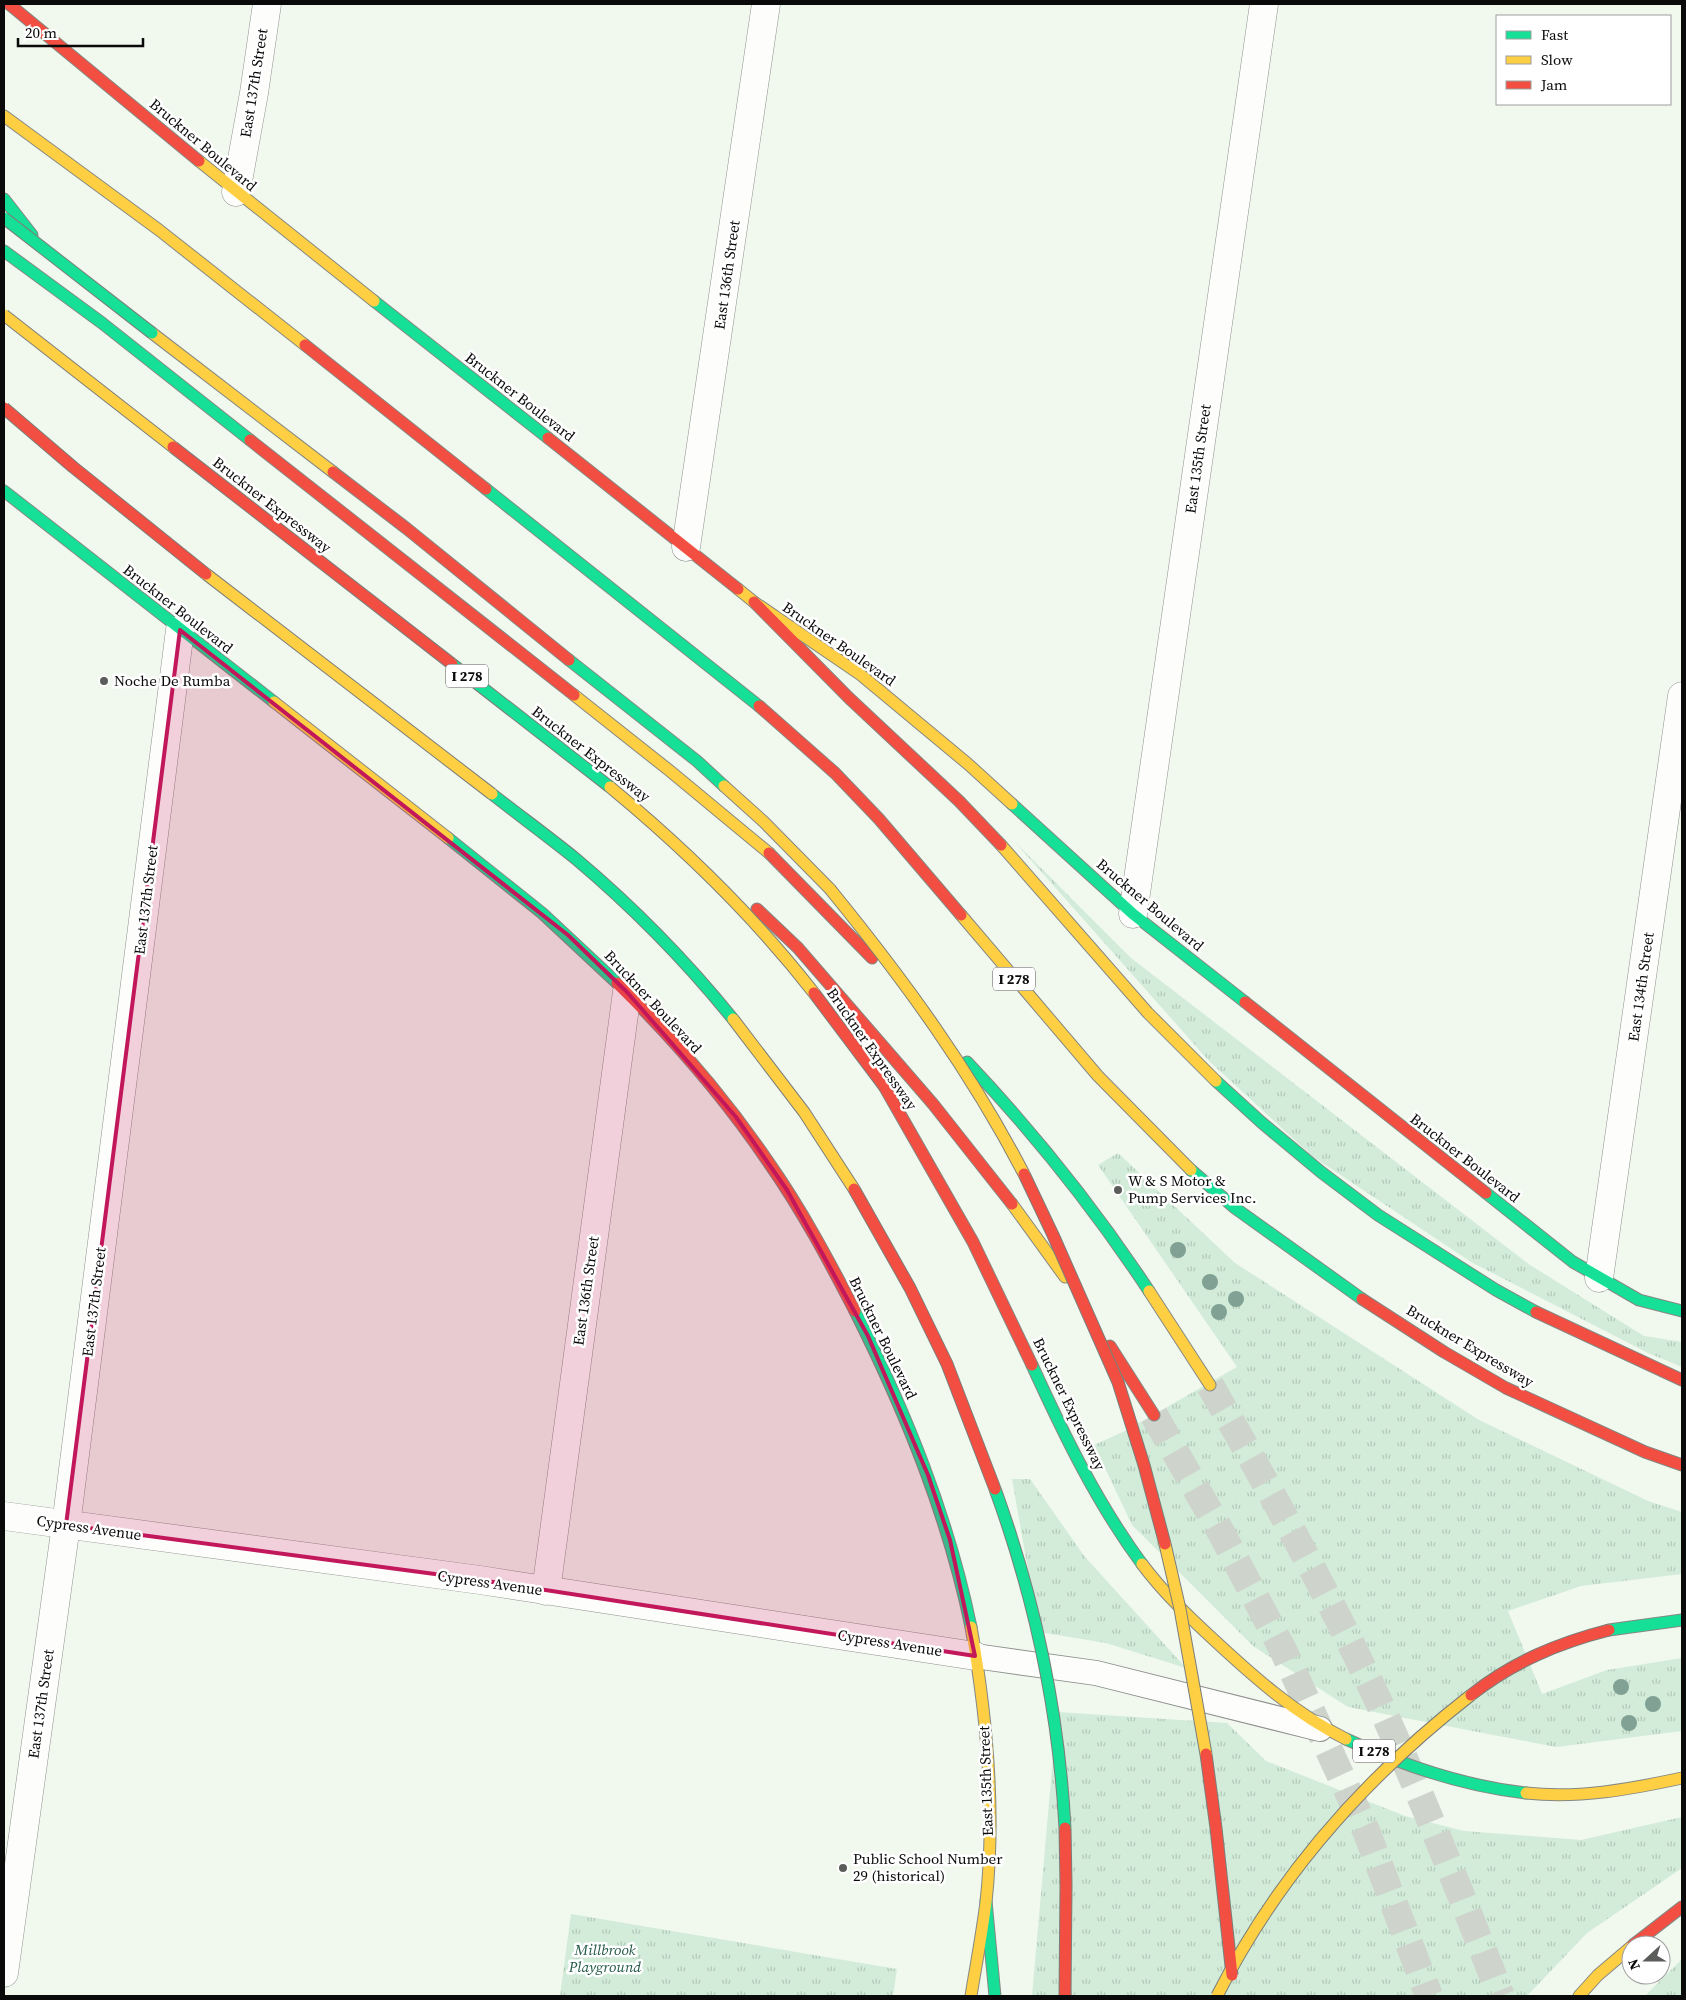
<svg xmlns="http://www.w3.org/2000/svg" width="1686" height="2000" font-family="'Source Serif 4',serif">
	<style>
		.grass { fill: url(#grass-tufts) }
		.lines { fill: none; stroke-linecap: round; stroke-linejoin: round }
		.primary-tunnel { stroke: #ced4cc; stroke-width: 28; stroke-dasharray: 28 14; stroke-linecap: butt }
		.lane-casing { stroke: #8e918d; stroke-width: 26 }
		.street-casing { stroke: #8e918d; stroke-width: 29 }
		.fast-casing { stroke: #858883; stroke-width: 13 }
		.slow-casing { stroke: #858883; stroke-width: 13 }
		.jam-casing { stroke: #858883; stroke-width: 13 }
		.lane { stroke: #fdfefc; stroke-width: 24 }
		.street { stroke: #fdfefc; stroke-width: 28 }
		.fast { stroke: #16e098; stroke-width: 11 }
		.slow { stroke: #ffcf43; stroke-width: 11 }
		.jam { stroke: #f24e42; stroke-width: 11 }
		.fast-bridge-casing { stroke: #7b7e7a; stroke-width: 13; stroke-linecap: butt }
		.slow-bridge-casing { stroke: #7b7e7a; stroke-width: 13; stroke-linecap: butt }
		.jam-bridge-casing { stroke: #7b7e7a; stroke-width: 13; stroke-linecap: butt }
		.fast-bridge { stroke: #16e098; stroke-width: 11 }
		.slow-bridge { stroke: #ffcf43; stroke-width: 11 }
		.jam-bridge { stroke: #f24e42; stroke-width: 11 }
		.tree { fill: #80a193 }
		.marked { fill: #c2185b; fill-opacity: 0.2; stroke: #c2185b; stroke-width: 4; stroke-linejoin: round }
		.poi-dot { fill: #5b5d5a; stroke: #fff; stroke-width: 2 }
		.labels { text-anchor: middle; stroke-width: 5; stroke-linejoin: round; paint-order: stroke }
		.shield { fill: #fff; stroke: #545454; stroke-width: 1 }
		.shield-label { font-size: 14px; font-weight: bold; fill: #0a0a0a }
		.street-label { font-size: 15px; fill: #0a0a0a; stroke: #fff }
		.poi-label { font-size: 15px; fill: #0a0a0a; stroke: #fff; text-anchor: start }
		.park-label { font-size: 15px; font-style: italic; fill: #245948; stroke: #fff }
	</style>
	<defs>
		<pattern id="grass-tufts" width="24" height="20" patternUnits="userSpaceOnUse" patternTransform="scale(1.25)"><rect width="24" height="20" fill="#d2ecd9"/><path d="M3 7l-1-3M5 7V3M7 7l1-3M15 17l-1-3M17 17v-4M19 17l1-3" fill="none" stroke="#b3c9b9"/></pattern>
	</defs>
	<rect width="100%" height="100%" fill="#f1f8ee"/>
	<!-- grass -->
	<path class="grass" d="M1015,842l116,116 399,307 114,71 38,6v25l-34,-14 -177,-91 -159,-106 -103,-95z
		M1118,1153l117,110 244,157 169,81 34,11v62l-101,12 -73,25 34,83 65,-24 75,-12v73l-126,16 -208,-40 -95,-61 -121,-121 -38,-80 31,-14 112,-64 -139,-202z
		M1012,1479h18l55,78 101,111 -80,-25 -67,-11z
		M1057,1712l170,11 39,38 139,55 59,15 117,9 101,-23v51l-95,65 -60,63h-495z
		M571,1914l326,55 -4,27h-333z
		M1682,1959v37h-37z"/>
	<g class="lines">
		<!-- primary-tunnel -->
		<path class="primary-tunnel" d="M1210,1385c48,84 95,167 138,253 58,116 105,237 153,358
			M1154,1415l68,119 62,118 83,181 62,163"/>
		<defs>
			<path id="lane" d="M975,1656l121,17 224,56"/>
			<path id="street" d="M236,192l18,-99 13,-89
				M686,547l80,-543
				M1133,914l131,-910
				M1599,1278l83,-582
				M4,1516l476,64 495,76
				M546,1591l81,-599
				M4,1973l62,-448 114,-895"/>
			<path id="fast" d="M4,199l28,36
				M4,251l98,72 148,117
				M374,301l174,137
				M486,489l273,217
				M4,491l270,211
				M569,660l128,101 27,25
				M1012,804l121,110 112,88
				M448,838l94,75 75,70
				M967,1062c67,71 128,147 182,229
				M1216,1081l45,41 60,50 57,43 118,75 40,22
				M1191,1170l44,38 127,91
				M1486,1193l87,69 66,38 43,11
				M855,1311c51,102 93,205 116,316
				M1032,1365c32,70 65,138 110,199
				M1609,1630l73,-10
				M1346,1739c58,27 117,47 180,54
				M986,1901l9,95"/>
			<path id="slow" d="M4,116l155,114 146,115
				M199,161l175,140
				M152,333l181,139
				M738,589l16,13 107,73 107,89 44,40
				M574,695l96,76 99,82
				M274,702l174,136
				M724,786l40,36 66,67
				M1001,845l147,168 68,68
				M961,915l137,161 93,94
				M1012,1204l53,73
				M1149,1291l61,94
				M1142,1564c21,28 45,51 71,75 41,38 82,75 133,100
				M971,1627c16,90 25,184 15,275 -4,32 -10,63 -15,94
				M1526,1793c53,6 105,-4 156,-15
				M1579,1996l19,-21 33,-28"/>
			<path id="jam" d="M9,4l190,157
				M305,345l181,144
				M548,438l190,151
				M250,440l324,255
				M333,472l73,56 163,132
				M754,602l95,96 110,103 42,44
				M759,706l76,67 44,46 82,96
				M769,853l103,105
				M757,909l41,39 135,156 79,100
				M617,983c56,55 108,115 152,180 33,47 60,98 86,148
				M1245,1002l241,191
				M884,1086l89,156 59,123
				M1362,1299l82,53 62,36 139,64 37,13
				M1536,1312l146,68
				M1110,1346l44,69
				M1633,1945l49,-38"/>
		</defs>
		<!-- lane casing -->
		<use href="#lane" class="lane-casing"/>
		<!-- street casing -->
		<use href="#street" class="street-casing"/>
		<!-- fast casing -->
		<use href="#fast" class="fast-casing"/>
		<!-- slow casing -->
		<use href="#slow" class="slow-casing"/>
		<!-- jam casing -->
		<use href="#jam" class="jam-casing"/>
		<!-- lane -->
		<use href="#lane" class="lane"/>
		<!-- street -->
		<use href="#street" class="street"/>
		<!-- fast -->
		<use href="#fast" class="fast"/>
		<!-- slow -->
		<use href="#slow" class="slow"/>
		<!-- jam -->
		<use href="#jam" class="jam"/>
		<defs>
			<path id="fast-bridge" d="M4,218l148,115
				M452,664l158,123
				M492,794c28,22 57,43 84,65 57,48 110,102 157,160
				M995,1489c40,110 64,223 70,339"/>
			<path id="slow-bridge" d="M4,315l169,132
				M206,574l286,220
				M610,787c75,62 144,129 204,206
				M830,889c74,91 140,181 194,285
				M733,1019l71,93 50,77
				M1165,1544l15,65 26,145
				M1217,1996c60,-119 150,-220 254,-301"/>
			<path id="jam-bridge" d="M4,408l69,59 133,107
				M173,447l279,217
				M814,993l70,93
				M1024,1174l29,61 65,147 26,83 21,79
				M854,1189l56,99 37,76 48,125
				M1471,1695c42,-33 87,-52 138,-65
				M1206,1754l10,74 16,147
				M1065,1828l1,57 -1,111"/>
		</defs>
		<!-- fast-bridge casing -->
		<use href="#fast-bridge" class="fast-bridge-casing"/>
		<!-- slow-bridge casing -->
		<use href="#slow-bridge" class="slow-bridge-casing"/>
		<!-- jam-bridge casing -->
		<use href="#jam-bridge" class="jam-bridge-casing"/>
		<!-- fast-bridge -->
		<use href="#fast-bridge" class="fast-bridge"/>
		<!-- slow-bridge -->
		<use href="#slow-bridge" class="slow-bridge"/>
		<!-- jam-bridge -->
		<use href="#jam-bridge" class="jam-bridge"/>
	</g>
	<!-- trees -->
	<g class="tree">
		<circle cx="1178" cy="1250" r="8"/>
		<circle cx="1210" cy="1282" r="8"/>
		<circle cx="1236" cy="1299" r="8"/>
		<circle cx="1219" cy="1312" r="8"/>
		<circle cx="1621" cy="1687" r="8"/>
		<circle cx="1653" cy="1704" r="8"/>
		<circle cx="1629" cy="1723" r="8"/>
	</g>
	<!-- marked area -->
	<path class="marked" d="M180,630l388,305 59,57 109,125 51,73 81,146 60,139 22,65 25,116 -495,-76 -414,-55z"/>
	<!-- markers -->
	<g class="poi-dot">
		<circle cx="104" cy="681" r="5"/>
		<circle cx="1118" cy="1190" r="5"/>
		<circle cx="843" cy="1868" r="5"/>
	</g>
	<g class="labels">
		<!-- shield labels -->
		<g class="shield">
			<rect x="446" y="664.5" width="42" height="23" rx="4"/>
			<rect x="993" y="967.5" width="42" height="23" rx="4"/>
			<rect x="1353" y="1739.5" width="42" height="23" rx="4"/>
		</g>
		<g class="shield-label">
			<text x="467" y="681">I 278</text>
			<text x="1014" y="984">I 278</text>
			<text x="1374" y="1756">I 278</text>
		</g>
		<!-- street labels -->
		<g class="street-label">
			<text transform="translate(254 83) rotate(-81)" y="5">East 137th Street</text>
			<text transform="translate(203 145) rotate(40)" y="5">Bruckner Boulevard</text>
			<text transform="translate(727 275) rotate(-82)" y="5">East 136th Street</text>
			<text transform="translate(520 397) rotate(38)" y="5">Bruckner Boulevard</text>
			<text transform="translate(1198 459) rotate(-82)" y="5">East 135th Street</text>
			<text transform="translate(272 505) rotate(38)" y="5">Bruckner Expressway</text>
			<text transform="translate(178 609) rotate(38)" y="5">Bruckner Boulevard</text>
			<text transform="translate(839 644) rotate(35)" y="5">Bruckner Boulevard</text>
			<text transform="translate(591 754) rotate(38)" y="5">Bruckner Expressway</text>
			<text transform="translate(146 900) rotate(-83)" y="5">East 137th Street</text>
			<text transform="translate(1150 905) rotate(40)" y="5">Bruckner Boulevard</text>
			<text transform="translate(1641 987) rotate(-82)" y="5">East 134th Street</text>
			<text transform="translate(653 1002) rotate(47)" y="5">Bruckner Boulevard</text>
			<text transform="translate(872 1049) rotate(55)" y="5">Bruckner Expressway</text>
			<text transform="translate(1465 1158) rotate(38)" y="5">Bruckner Boulevard</text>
			<text transform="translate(586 1291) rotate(-82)" y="5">East 136th Street</text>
			<text transform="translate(94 1302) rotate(-83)" y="5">East 137th Street</text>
			<text transform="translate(883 1338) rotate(64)" y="5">Bruckner Boulevard</text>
			<text transform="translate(1470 1346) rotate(31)" y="5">Bruckner Expressway</text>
			<text transform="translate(1069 1404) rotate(64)" y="5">Bruckner Expressway</text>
			<text transform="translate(89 1528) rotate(8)" y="5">Cypress Avenue</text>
			<text transform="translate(490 1583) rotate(8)" y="5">Cypress Avenue</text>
			<text transform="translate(890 1643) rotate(9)" y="5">Cypress Avenue</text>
			<text transform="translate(41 1704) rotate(-82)" y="5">East 137th Street</text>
			<text transform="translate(986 1781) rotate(-92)" y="5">East 135th Street</text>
		</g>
		<!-- poi labels -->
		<g class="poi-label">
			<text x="114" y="686">Noche De Rumba</text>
			<text x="1128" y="1186">W &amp; S Motor &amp;<tspan x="1128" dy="17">Pump Services Inc.</tspan></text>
			<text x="853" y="1864">Public School Number<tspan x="853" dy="17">29 (historical)</tspan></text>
		</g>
		<!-- park labels -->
		<g class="park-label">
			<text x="605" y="1955">Millbrook<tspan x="605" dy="17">Playground</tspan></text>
		</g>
	</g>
	<!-- border -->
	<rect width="1686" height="2000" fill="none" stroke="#0a0a0a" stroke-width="10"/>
	<!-- legend -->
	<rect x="1496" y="15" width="175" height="90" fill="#ffffff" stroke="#9d9d9d"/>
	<rect x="1506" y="31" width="25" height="8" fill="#16e098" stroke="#9d9d9d"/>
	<text x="1541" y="40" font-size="15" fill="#0a0a0a">Fast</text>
	<rect x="1506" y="56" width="25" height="8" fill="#ffcf43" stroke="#9d9d9d"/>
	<text x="1541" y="65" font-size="15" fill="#0a0a0a">Slow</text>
	<rect x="1506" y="81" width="25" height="8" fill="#f24e42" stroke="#9d9d9d"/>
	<text x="1541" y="90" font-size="15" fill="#0a0a0a">Jam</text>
	<!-- north arrow -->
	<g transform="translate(1646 1960) rotate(249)"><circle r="24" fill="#ffffff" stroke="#9d9d9d"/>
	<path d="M0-4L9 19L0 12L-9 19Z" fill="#5b5d5a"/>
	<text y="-8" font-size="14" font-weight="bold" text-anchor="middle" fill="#0a0a0a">N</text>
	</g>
	<!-- scale -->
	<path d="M18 38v8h125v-8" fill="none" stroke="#0a0a0a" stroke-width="2.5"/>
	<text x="25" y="38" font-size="15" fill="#0a0a0a" stroke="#ffffff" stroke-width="4" paint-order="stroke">20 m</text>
</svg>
